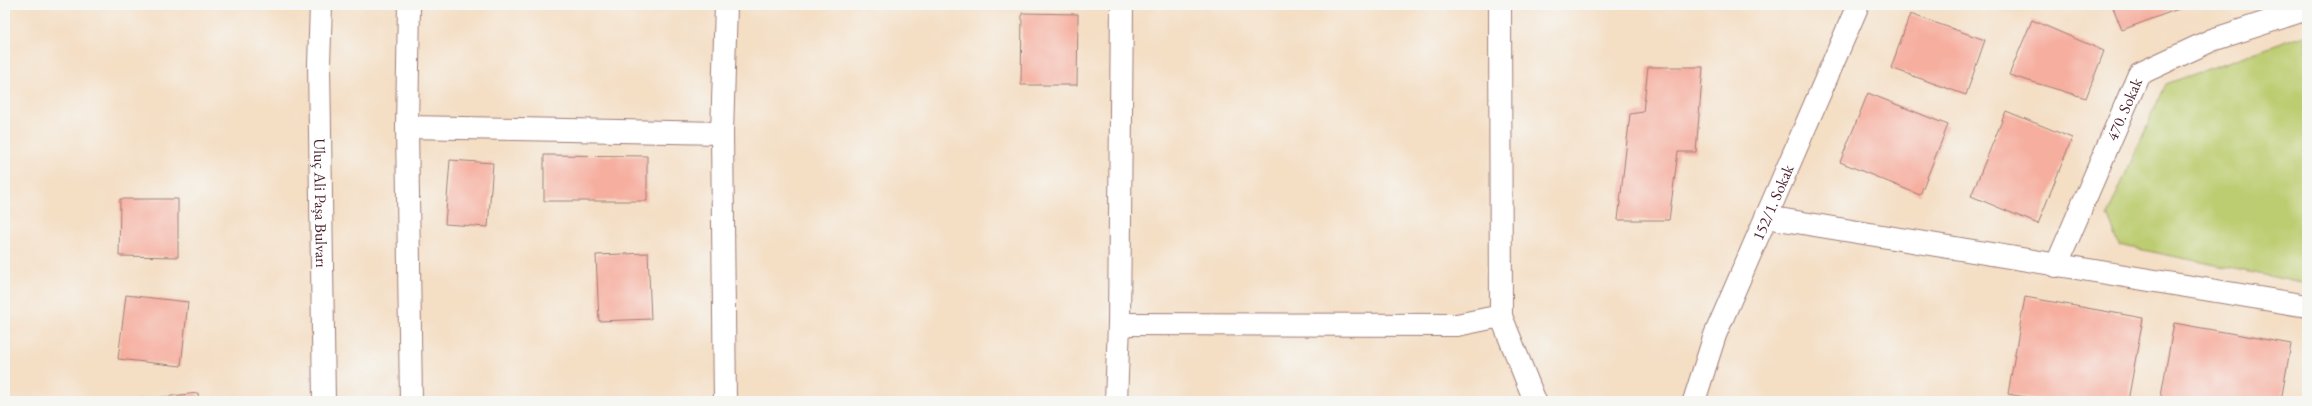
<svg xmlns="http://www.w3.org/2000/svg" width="2312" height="406" font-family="'EB Garamond',serif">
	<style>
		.green { fill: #bccc6f; stroke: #83764d }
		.building { fill: #f6ae9f }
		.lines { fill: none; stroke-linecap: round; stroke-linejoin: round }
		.minor-casing { stroke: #9f7e78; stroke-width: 24 }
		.tertiary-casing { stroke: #9f7e78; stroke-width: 24 }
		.minor { stroke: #fff; stroke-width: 22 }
		.tertiary { stroke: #fff; stroke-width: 22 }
		.labels { text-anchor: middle; stroke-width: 3; stroke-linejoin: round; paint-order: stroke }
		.street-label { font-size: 16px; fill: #4a1f2b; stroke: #f6f6f2 }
	</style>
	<rect width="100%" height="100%" fill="#f6f6f2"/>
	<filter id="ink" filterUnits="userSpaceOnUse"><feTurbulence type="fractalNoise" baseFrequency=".025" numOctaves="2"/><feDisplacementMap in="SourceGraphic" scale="8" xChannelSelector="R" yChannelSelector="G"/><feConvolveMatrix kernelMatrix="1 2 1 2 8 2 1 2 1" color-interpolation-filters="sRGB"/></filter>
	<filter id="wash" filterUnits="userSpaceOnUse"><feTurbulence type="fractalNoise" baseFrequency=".012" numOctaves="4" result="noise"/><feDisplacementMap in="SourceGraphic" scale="16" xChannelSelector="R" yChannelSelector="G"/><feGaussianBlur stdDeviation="0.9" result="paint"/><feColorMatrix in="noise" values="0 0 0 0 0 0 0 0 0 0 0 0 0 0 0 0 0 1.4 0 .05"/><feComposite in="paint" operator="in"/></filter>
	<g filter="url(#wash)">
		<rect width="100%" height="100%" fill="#f4dec4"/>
		<!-- green -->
		<path class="green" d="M2307,34v250l-188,-39 -12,-30 59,-131z"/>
		<g id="blocks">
			<!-- building -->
			<path class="building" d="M2112,5h77l-67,25z
				M1022,13l56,1 -1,71h-56z
				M1910,14l75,26 -19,55 -75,-27z
				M2032,20l72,31 -18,47 -77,-23z
				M1648,67h55l-7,85h-18l-9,68h-51l12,-106 13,-2z
				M1868,93l80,32 -28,70 -80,-33z
				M2006,111l66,27 -34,86 -67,-28z
				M544,155l103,1v45h-103z
				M450,160l43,3 -5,64 -43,-3z
				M120,199h58v58l-59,-1z
				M648,253l3,66 -52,2 -3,-66z
				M126,295l62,7 -7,64 -63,-7z
				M2025,297l118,21 -15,83h-81l-39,-7z
				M2174,323l117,21 -10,57h-121z
				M198,393l1,8h-62v-1z"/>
		</g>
	</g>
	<g filter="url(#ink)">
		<use href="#blocks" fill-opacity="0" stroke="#9f7e78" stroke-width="1"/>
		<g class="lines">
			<defs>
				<g id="minor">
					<path d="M407,127l315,6"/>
					<path d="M1766,217l541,89"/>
					<path id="s1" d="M2056,266l83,-192 73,-34 95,-31"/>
					<path d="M1119,324l338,1 44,-9"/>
					<path d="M725,401l-3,-268 4,-128"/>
					<path d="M1116,401l3,-77 3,-319"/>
					<path id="s2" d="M1694,401l21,-66 143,-330"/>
				</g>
				<g id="tertiary">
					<path id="s3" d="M321,5l-2,59 5,337"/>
					<path d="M409,5l-2,122 4,274"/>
					<path d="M1500,5l1,311 34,85"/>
				</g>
			</defs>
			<!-- minor casing -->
			<use href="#minor" class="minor-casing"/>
			<!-- tertiary casing -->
			<use href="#tertiary" class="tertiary-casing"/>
			<!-- minor -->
			<use href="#minor" class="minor"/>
			<!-- tertiary -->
			<use href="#tertiary" class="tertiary"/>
		</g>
	</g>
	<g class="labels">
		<!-- street labels -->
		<g class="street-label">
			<text dy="6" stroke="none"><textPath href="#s1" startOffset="171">470. Sokak</textPath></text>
			<text dy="6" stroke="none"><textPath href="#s2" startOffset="214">152/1. Sokak</textPath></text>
			<text dy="6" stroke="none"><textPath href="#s3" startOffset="198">Uluç Ali Paşa Bulvarı</textPath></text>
		</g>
	</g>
	<!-- margin -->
	<rect width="2312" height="406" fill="none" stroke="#f6f6f2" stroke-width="20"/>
</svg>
